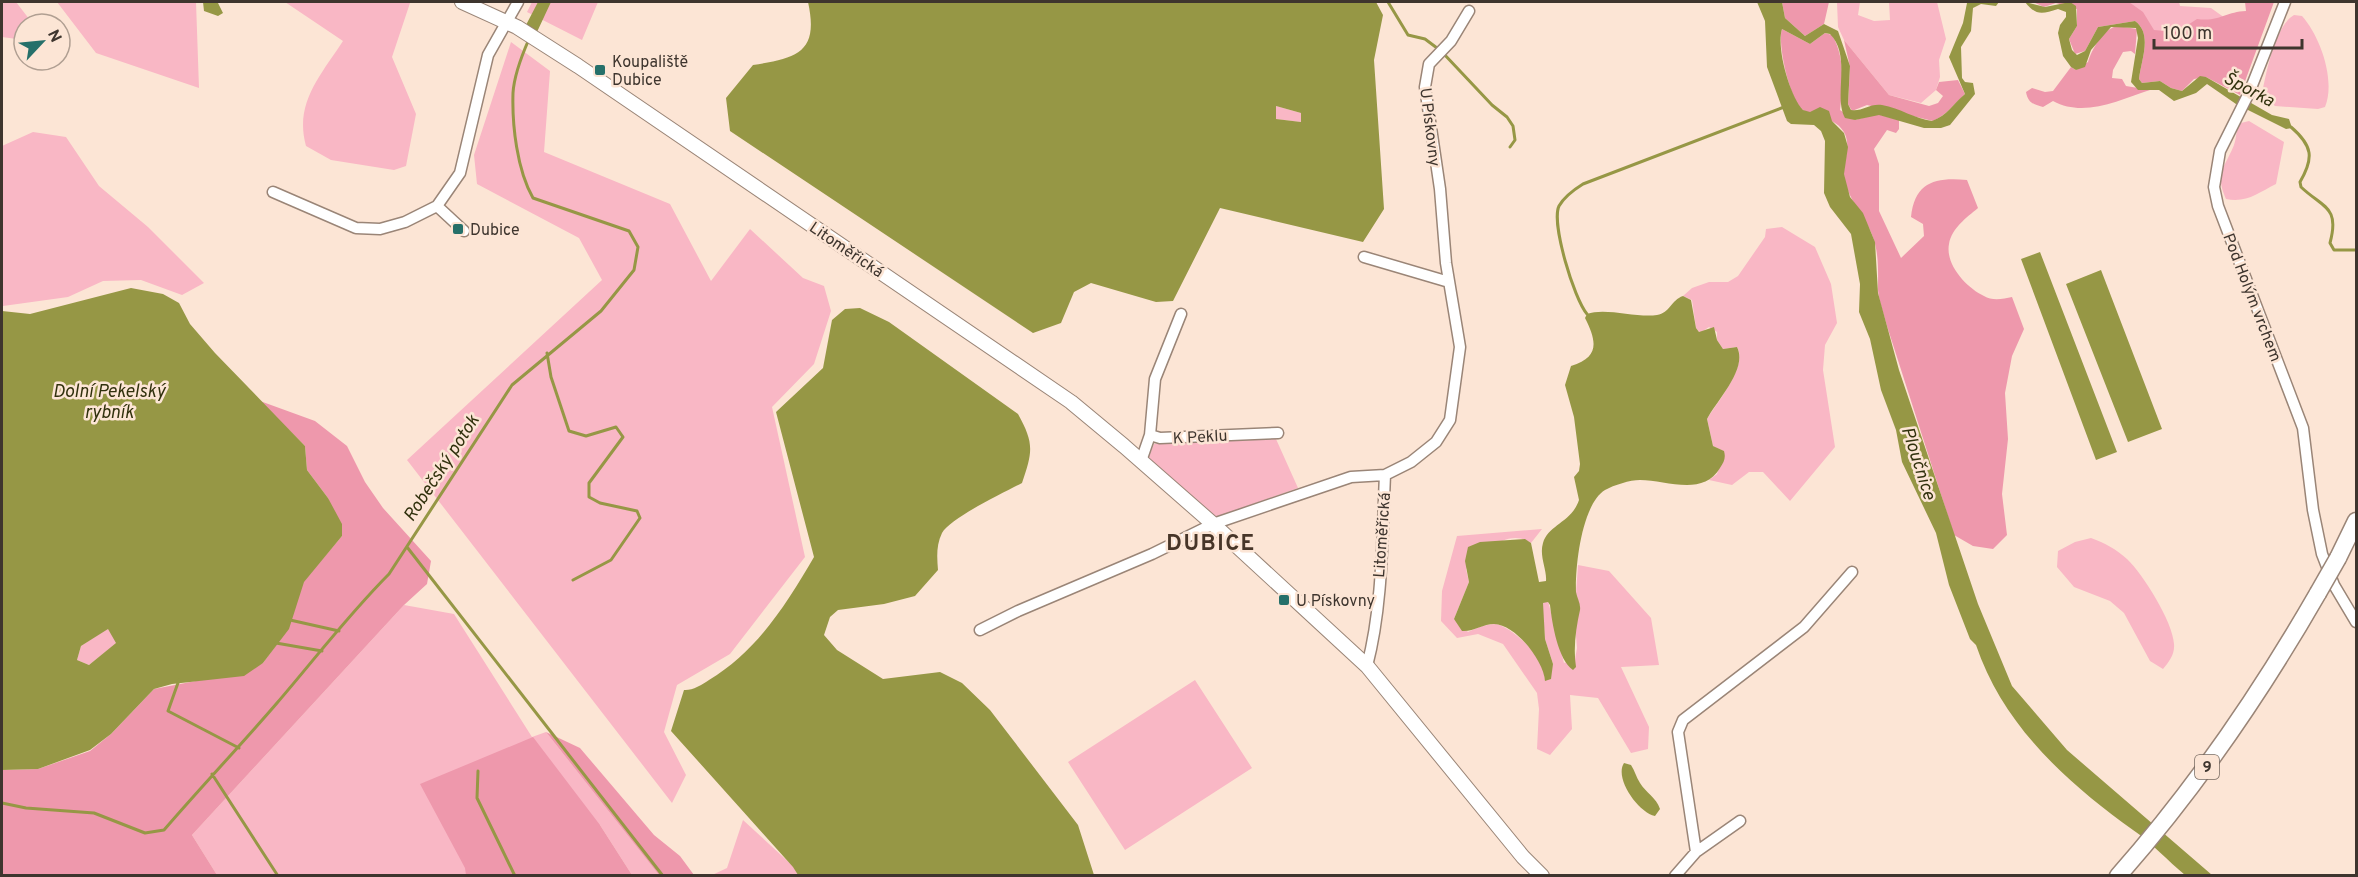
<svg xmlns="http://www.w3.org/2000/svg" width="2358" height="877" font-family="Overpass,sans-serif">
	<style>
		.green { fill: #f9b7c5 }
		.forest { fill: #ee98ac }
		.water { fill: #969745; fill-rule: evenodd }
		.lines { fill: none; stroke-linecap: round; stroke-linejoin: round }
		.stream { stroke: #969745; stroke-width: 3 }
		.minor-casing { stroke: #9a8577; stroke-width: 13 }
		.tertiary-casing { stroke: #9a8577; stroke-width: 16 }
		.primary-casing { stroke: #9a8577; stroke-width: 19 }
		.minor { stroke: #fff; stroke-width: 10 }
		.tertiary { stroke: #fff; stroke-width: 14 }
		.primary { stroke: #fff; stroke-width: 16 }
		.primary-bridge-casing { stroke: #9a8577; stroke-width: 19; stroke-linecap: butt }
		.primary-bridge { stroke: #fff; stroke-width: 16 }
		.poi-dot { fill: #26706a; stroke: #fce5d5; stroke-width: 2 }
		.labels { text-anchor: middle; stroke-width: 5; stroke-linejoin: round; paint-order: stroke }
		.shield { fill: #fce5d5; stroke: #776a60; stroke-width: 1.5 }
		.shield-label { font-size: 15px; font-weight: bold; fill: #3e352e }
		.poi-label { font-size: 16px; fill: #3e352e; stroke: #fce5d5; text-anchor: start }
		.street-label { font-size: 16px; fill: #3e352e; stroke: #fce5d5 }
		.water-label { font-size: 18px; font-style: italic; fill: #31310d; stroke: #fce5d5 }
		.district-label { font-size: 22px; font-weight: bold; letter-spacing: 1.5px; fill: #473528; stroke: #fce5d5 }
	</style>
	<rect width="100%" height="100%" fill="#fce5d5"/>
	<!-- green -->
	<path class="green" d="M2,2h14l17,22h-9v16l-22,-3z
		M57,2h139l3,86 -103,-35z
		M285,2l125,1 -18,54 24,57 -10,52 -12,4 -63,-10 -25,-14c-12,-43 15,-71 37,-105z
		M532,2h66l-16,38 -55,-28z
		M1837,2h23l-2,13 16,6 16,-1 -1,-18h48l9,37 -7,21 1,17 -4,13 -15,13 -32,-8 -45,-55 -6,-13z
		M2130,2h49l1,4 31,2 14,10 -57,31 -31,-31z
		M2294,15l8,1c18,20 34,64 23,91l-7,2 -43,-3 -13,-12c4,-21 13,-68 32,-79z
		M511,42l39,29 -6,81 126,52 41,77 39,-52 53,49 21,8 7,25 -17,53 -42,43 33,150 -75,97 -53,31 -13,47 22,43 -14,28 -265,-343 195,-180 -23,-42 -102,-54 -3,-29z
		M1276,106l25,7v9l-26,-3z
		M2249,121l35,21 -8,42c-18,9 -29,19 -50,15 -12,-27 -1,-31 8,-54 3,-8 1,-14 7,-22z
		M33,132l33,5 33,49 49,41 56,56 -22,12 -41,-15 -38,1 -35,16 -65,9 -1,-160z
		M1782,227l33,20 16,37 6,39 -12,22 -2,25 12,77 -45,54 -27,-29h-14l-17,13 -23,-5 8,-6 6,-23 -10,-5 -6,-27c10,-17 41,-53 30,-72l-14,2 -6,-9v-8l-8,-5 -9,6 -4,-5 -4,-28 -9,-4 9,-8 17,-6h19l10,-6 27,-39 1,-8z
		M1276,439l22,49 -82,29 -68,-58 6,-15z
		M1542,529l-11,14c-24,-16 -48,11 -65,26l3,13 -15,37 14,13c8,-4 18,-8 27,-8 16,1 56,39 49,55l9,-15 -8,-25 -3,-36 6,-2 16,62 11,-4 2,-11 -2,-24 5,-17 -4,-13 2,-29 31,6 42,47 8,47 -38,2 28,60 -1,22 -17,4 -33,-55 -28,-3 2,34 -22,26 -13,-6 2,-40 -2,-16 -34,-49 -25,-10 -21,4 -16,-17 1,-30 15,-55z
		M2091,538c14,5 25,11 36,21 16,15 46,63 47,85 1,10 -5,18 -11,25l-13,-8 -26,-48 -14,-12 -36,-14 -17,-20 1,-16 17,-9z
		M404,605l50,9 78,123 14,-5 113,143h-27l-32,-50 -134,43v7h-249l-25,-40z
		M108,628l9,15 -28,22 -12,-5 4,-14z
		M1195,680l57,88 -127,82 -57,-88z
		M743,820l51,47 4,8 -88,1 17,-8z"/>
	<!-- forest -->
	<path class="forest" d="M1782,2h47l-5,22 -19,12 -20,-18z
		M2033,2h96l14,10 11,18 23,2 20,-13c23,3 28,-7 49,-8l-1,-9h29l-34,93 -34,-18 -12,2 -12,12 -11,-3 -11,-7 -18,2 -3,-4c2,-19 14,-45 -4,-58l-37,6 -13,24 -10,3 -6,-15 8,-13v-17l-21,-6 -12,4z
		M2117,26l20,3 -2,25 -4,-3 -8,1 -10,18 -1,8 10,1 4,7 24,4c-31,10 -66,28 -97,11l-10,6c-10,-3 -15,-4 -17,-15l6,-4 13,4 8,-1 18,-24 5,3 12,-8c4,-13 15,-33 29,-36z
		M1782,29l28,15 15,-11 7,2c13,21 11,51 8,75l15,10 22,-6 22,6v9l-3,4 -9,-3 -13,19 5,15v47l22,47 23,-22 -1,-12 -12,-7c4,-35 24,-40 56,-37l11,28c-12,10 -26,20 -29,36 -4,21 18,44 35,52 8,5 19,3 28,1l12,32 -12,27 -7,37 3,46 -6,55 5,41 -14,14 -20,-3 -19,-11 -67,-209c-3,-12 -8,-24 -9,-36 0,-16 1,-34 -4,-50 -7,-23 -28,-41 -30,-65 -1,-14 7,-27 1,-41 -9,-18 -29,-15 -42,-24 -13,-8 -26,-67 -21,-81z
		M1844,40l45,55 40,11 9,-3 5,-7 -7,-6 3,-8 19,-2 7,14c-11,10 -17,20 -32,27l-66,-16 -15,6 -4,-7 2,-37z
		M260,401l55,20 32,25 18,36 18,26 48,53 -4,23 -23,21 -212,230 25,40 -215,1v-106l36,-1 52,-18 21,-17 43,-45 52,-10 57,-16 25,-34 15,-47 39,-46 -14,-38 -21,-28 -2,-24z
		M546,732l34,16 74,87 26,21 14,19h-35z
		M533,737l67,88 32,50h-166l-1,-7 -45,-84z"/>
	<!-- water -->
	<path class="water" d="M203,2l15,1 5,10 -5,3 -14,-5z
		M538,2h13l-14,30 -11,-7z
		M808,2h568l7,13 -9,45 10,149 -21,33 -143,-34 -47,93 -17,1 -65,-19 -17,9 -13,31 -28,10 -303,-202 -4,-33 27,-33c45,-7 66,-13 55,-63zM1276,106l25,7v9l-25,-3z
		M1757,2h25l3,16 20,18 19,-12 14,7 12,35 -2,38 3,6c11,2 19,-7 31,-5 18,3 33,14 50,16 16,-6 21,-17 33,-27l-16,-37 14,-34 4,-20 32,-1 -3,4 -15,-2 -8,4 -2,23 -10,16 1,31 3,4 8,1 2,11 -25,31 -9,3h-17l-45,-13 -24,5 -10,-2c-12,-21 7,-62 -15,-84l-5,-1 -15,11 -28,-15c-6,19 8,67 21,81l7,2 10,-5 9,4 3,10 12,12 4,14 -4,27 6,23 13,16 12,29 3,51 21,77 79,234 34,82 55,64 145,125h-27c-17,-14 -33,-32 -52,-45 -67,-48 -130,-105 -157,-185l-6,-6 -21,-54 -13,-52 -34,-71 -6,-32 -15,-40 -11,-51 -11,-27 1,-28 -9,-50 -21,-27 -6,-14 1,-52 -4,-10 -7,-6 -23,-1 -4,-3 -20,-54 -2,-46z
		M2025,2l20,5 25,-5 6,4 1,20 -8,13 3,11 5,5 8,-4 13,-24 37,-6c18,13 6,39 4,58l3,4 18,-2 11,7 11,3 18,-15 6,1 66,38 17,4 3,9 -6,1 -50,-25 -29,-20 -11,9 -22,8 -15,-11h-21l-7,-8 7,-44 -2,-10 -25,-1 -20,23 -6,17 -9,3 -5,-3 -8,-11 -5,-23 2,-8 6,-8v-5l-8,-3c-16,5 -22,7 -33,-7z
		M2040,252l77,200 -21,8 -75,-201z
		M2101,270l61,159 -34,13 -62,-158z
		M131,288l32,6 16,9 11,21 25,29 90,93 2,24 21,28 14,26v12l-38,46 -15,47 -26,34 -19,13 -72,8 -18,5 -43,45 -21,16 -52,19 -36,1v-459l28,3zM108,629l8,14 -27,22 -12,-5 4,-14z
		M1683,296l8,4 5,28 3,4 15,-5 3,13 6,9 14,-2c11,22 -20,53 -30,72l6,27 11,5c2,7 0,11 -4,17 -17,29 -54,12 -80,12 -10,0 -26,5 -35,10 -23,14 -30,76 -29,102 1,6 5,12 4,18 -4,18 -7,38 -4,57l-3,3c-15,-10 -21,-47 -23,-65l-2,-3 -5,1 2,36 8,25 -2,15 -6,2c-1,-19 -28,-56 -51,-57 -11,0 -21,8 -32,7l-8,-12 15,-37 -4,-21 3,-14 12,-5 45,-3 6,4 8,39 7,-1c1,-12 -7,-25 -3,-38 5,-18 29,-21 36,-43l-5,-23 5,-6 1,-7 -6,-47 -9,-32 6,-19c30,-9 25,-26 14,-48l2,-4c18,-7 49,4 70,1 13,-2 14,-15 26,-19z
		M860,308l29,14 129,92c16,29 15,37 4,69 -17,9 -72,35 -80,50 -6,12 -5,25 -4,37l-23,26 -31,8 -46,6 -8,7 -6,18 13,15 46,29 57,-7 22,11 28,27 88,115 16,50h-296l-5,-8 -122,-136 13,-41c7,1 18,-5 25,-10 48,-29 77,-75 105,-123l-38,-145 47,-44 9,-48 13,-11z
		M1624,763l7,2c4,6 5,12 9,18 6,10 16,14 20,26l-5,7c-17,-4 -41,-38 -31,-53z"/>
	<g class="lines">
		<!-- stream -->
		<path class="stream" d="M1388,2l20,33 17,4 12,9
			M1443,53l49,52 15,12 6,9 2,14 -5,7
			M2291,127c22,19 23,31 9,55l1,5c22,21 39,19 29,56l4,7h22
			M1587,314c-13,-15 -36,-91 -28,-108 5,-9 16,-17 24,-22l201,-77
			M547,353l4,24 18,54 17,5 30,-9 7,10 -34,46v14l11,6 37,8 3,7 -29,42 -38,20
			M407,547l256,329
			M290,620l49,11
			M276,643l46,8
			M179,680l-11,31 71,37
			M478,771l-1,27 38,78
			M212,774l66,102
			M2,803l24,5 68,5 51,20 19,-3c37,-43 76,-84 113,-127 37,-43 72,-89 112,-129l123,-189 89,-74 33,-41 4,-23 -9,-16 -96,-33c-16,-28 -21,-73 -20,-105 1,-17 9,-38 16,-54"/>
		<defs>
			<path id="minor" d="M2285,2l-36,91 -29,58 -6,36 4,19 85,222 10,82 9,44 12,31 22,37
				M273,192l83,36 24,1 25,-7 32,-16 23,-33 28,-118 30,-53
				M437,206l27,25
				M1364,257l85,25
				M1150,435l5,-56 26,-65
				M1141,461l9,-26 10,3 118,-5
				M980,630l38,-19 134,-57 61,-30 138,-47 34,-2 26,-13 25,-20 14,-22 10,-73 -14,-84 -6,-74 -15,-102 4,-23 22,-23 18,-30
				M1367,666c16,-61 15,-128 18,-191
				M1696,852l-18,-120 5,-12 121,-93 48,-55
				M1675,876l21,-24 44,-31"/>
			<path id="tertiary" d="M462,2l55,25 61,39 493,336 53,44 89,78 154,142 156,191 19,19"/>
			<path id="primary" d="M2338,558l18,-37
				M2118,876c77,-87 142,-182 200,-283"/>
		</defs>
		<!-- minor casing -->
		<use href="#minor" class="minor-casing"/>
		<!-- tertiary casing -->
		<use href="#tertiary" class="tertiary-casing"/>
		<!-- primary casing -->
		<use href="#primary" class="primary-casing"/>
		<!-- minor -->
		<use href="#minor" class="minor"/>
		<!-- tertiary -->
		<use href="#tertiary" class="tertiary"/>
		<!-- primary -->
		<use href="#primary" class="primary"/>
		<defs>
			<path id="primary-bridge" d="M2318,593l20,-35"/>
		</defs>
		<!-- primary-bridge casing -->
		<use href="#primary-bridge" class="primary-bridge-casing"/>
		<!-- primary-bridge -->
		<use href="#primary-bridge" class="primary-bridge"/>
	</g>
	<!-- markers -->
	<g class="poi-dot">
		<rect x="594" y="64" width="12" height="12" rx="3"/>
		<rect x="452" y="223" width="12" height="12" rx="3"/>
		<rect x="1278" y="594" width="12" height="12" rx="3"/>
	</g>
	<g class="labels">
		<!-- shield labels -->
		<rect class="shield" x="2195" y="755" width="24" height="24" rx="4.5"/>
		<g class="shield-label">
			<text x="2207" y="772">9</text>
		</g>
		<!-- poi labels -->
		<g class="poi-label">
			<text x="612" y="67">Koupaliště<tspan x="612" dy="18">Dubice</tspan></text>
			<text x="470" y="235">Dubice</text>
			<text x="1296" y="606">U Pískovny</text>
		</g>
		<!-- street labels -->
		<g class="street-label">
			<text transform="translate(1431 127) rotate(83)" y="6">U Pískovny</text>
			<text transform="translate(847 249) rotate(34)" y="6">Litoměřická</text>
			<text transform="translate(2253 297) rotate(69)" y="6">Pod Holým vrchem</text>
			<text transform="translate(1200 436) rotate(-3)" y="6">K Peklu</text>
			<text transform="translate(1381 535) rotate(-86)" y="6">Litoměřická</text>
		</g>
		<!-- water labels -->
		<g class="water-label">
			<text transform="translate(2249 89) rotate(28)" y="6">Šporka</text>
			<text x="109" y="397">Dolní Pekelský<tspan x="109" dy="21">rybník</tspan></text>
			<text transform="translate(1919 463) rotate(72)" y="6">Ploučnice</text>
			<text transform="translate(441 468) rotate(-57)" y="6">Robečský potok</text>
		</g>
		<!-- district labels -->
		<g class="district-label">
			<text x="1211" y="550">DUBICE</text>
		</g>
	</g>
	<!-- border -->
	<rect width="2358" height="877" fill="none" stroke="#3e352e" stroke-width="6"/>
	<!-- north arrow -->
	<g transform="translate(42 42) rotate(64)"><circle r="28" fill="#fce5d5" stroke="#b09f92" stroke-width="1.5"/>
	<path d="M0-4.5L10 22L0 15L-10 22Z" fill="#26706a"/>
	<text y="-9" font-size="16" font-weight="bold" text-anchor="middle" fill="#3e352e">N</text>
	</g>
	<!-- scale -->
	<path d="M2154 39v9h148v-9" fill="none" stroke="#3e352e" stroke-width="3"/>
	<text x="2163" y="39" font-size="18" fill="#3e352e" stroke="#fce5d5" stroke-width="4.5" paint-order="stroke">100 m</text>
</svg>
